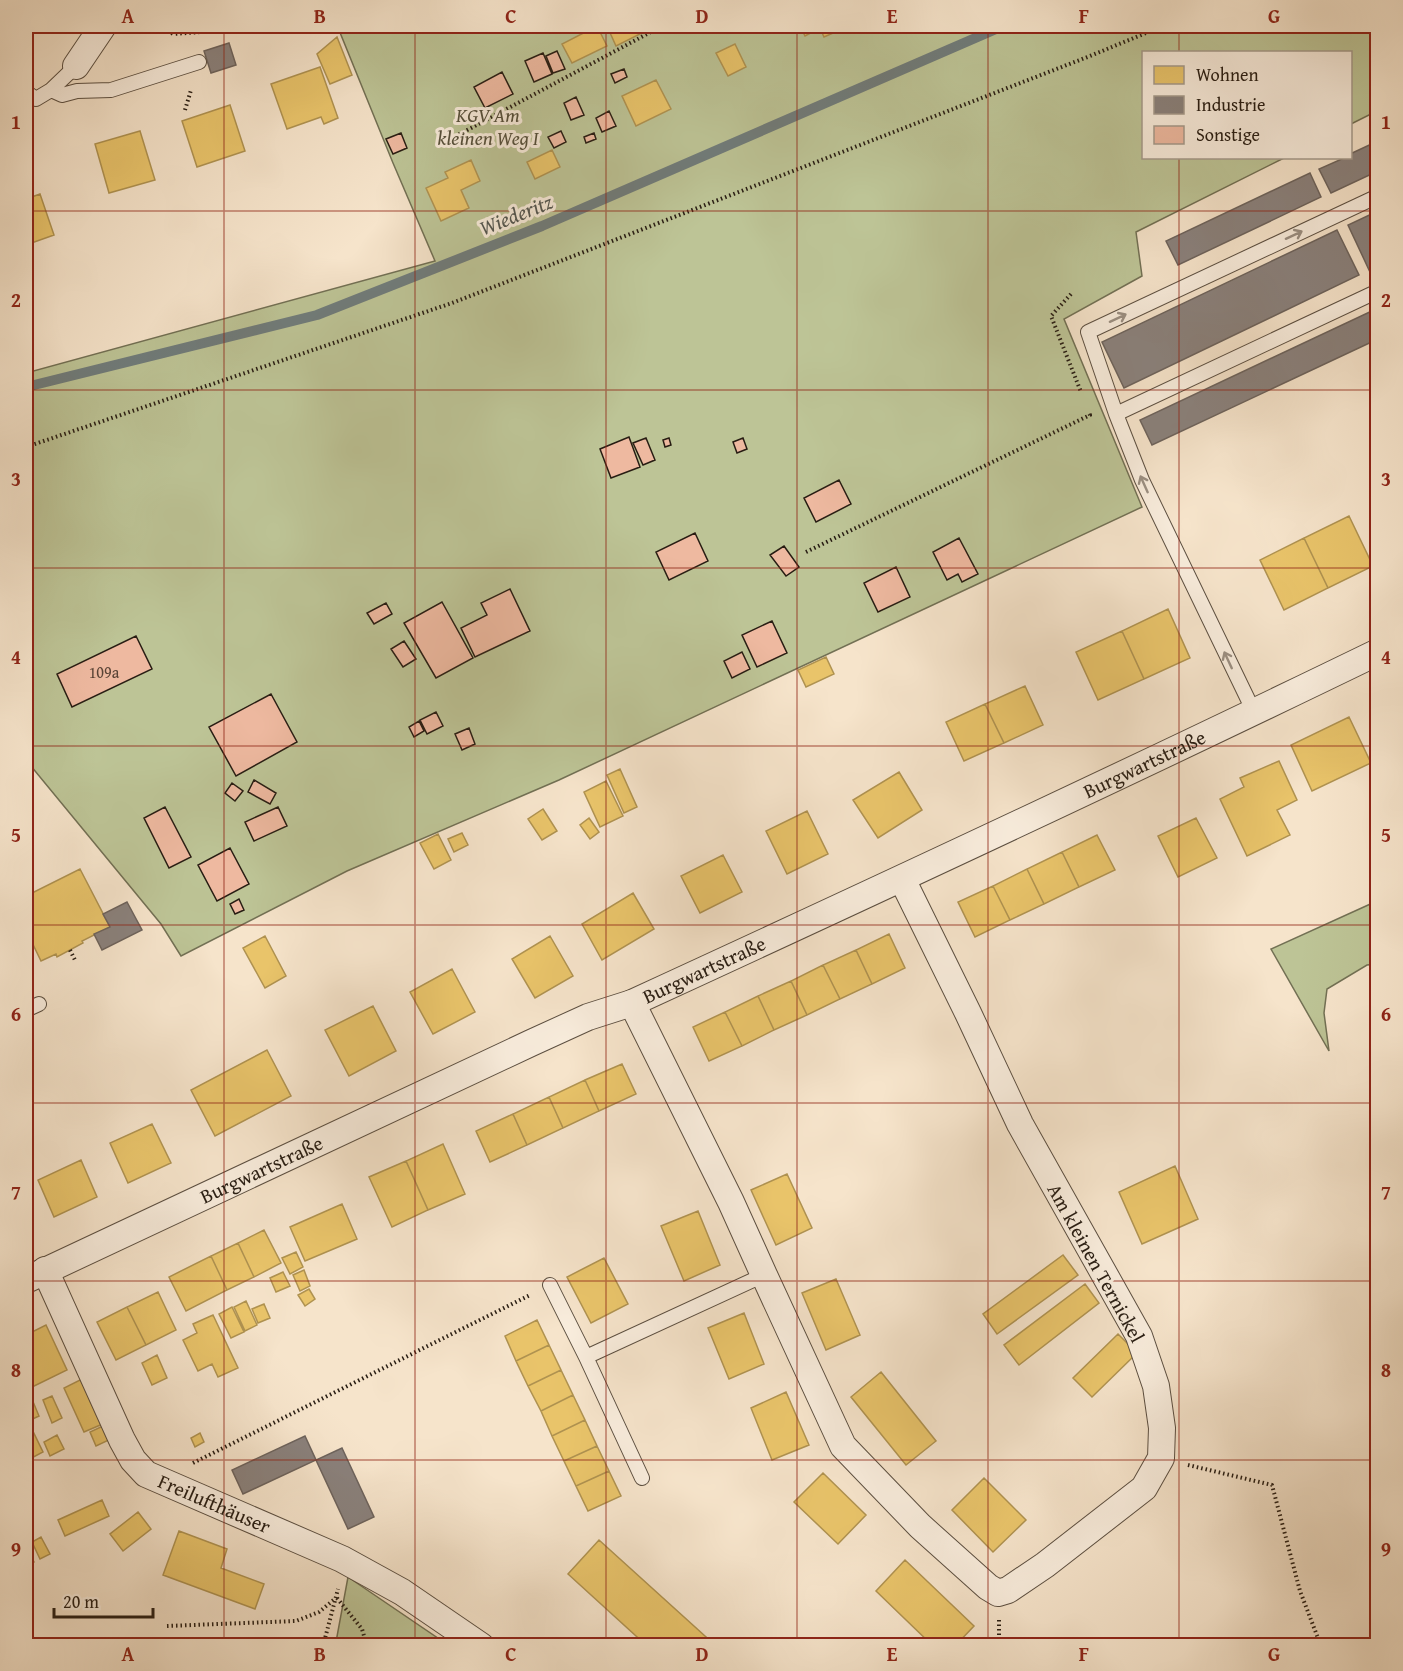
<svg xmlns="http://www.w3.org/2000/svg" width="1403" height="1671" font-family="'Gentium Book Plus',serif">
	<style>
		.green { fill: #bdc496; stroke: #727054; stroke-width: 1.5 }
		.homes { fill: #e9c46a; stroke: #af9250; stroke-width: 1.5 }
		.industry { fill: #8a817c; stroke: #6d635c; stroke-width: 1.5 }
		.lines { fill: none; stroke-linecap: round; stroke-linejoin: round }
		.stream { stroke: #707c7b; stroke-width: 10 }
		.building { fill: #eeb9a0; stroke: #281d13; stroke-width: 1.5 }
		.lane-casing { stroke: #5c4f41; stroke-width: 16 }
		.street-casing { stroke: #5c4f41; stroke-width: 28 }
		.path { stroke: #281d13; stroke-width: 4; stroke-dasharray: 1.5 3; stroke-linecap: butt }
		.lane { stroke: #f9eddd; stroke-width: 14 }
		.street { stroke: #f9eddd; stroke-width: 26 }
		.oneway { stroke: #9b8f82 }
		.grid { fill: none; stroke: #8f2418; stroke-width: 1.5; stroke-opacity: 0.55 }
		.labels { text-anchor: middle; stroke-width: 6; stroke-linejoin: round; paint-order: stroke }
		.number-label { font-size: 16px; fill: #5a4436 }
		.park-label { font-size: 20px; font-style: italic; fill: #554f3a; stroke: #f9eddd }
		.street-label { font-size: 20px; fill: #281d13; stroke: #f9eddd }
		.water-label { font-size: 21px; font-style: italic; fill: #525550; stroke: #f9eddd }
		.neatline { fill: none; stroke: #8f2418; stroke-width: 2 }
		.grid-label { font-size: 20px; text-anchor: middle; font-weight: bold; fill: #8f2418 }
	</style>
	<rect width="100%" height="100%" fill="#f6e4cb"/>
	<filter id="stains"><feTurbulence type="fractalNoise" baseFrequency=".00333" numOctaves="4"/><feColorMatrix values="0 0 0 0 .2 0 0 0 0 .09 0 0 0 0 .02 0 0 0 .5 -.17"/></filter>
	<radialGradient id="worn" r=".72"><stop offset=".6" stop-color="#630" stop-opacity="0"/><stop offset="1" stop-color="#630" stop-opacity=".3"/></radialGradient>
	<!-- green -->
	<path class="green" d="M347,26h1030v85l-26,13 -1,-72h-206v106h140l-148,74 6,44 -78,43 78,188 -583,273 -212,91 -166,85 -20,-32 -135,-164v-387l409,-112 -42,-98 -54,-133z
		M1377,901v63l-10,1 -40,24 -3,24 5,38 -58,-102z
		M348,1577l100,68h-188l49,-4 27,1z"/>
	<!-- homes -->
	<path class="homes" d="M597,26l10,20 -35,17 -10,-19z
		M607,26h39l2,4 -32,16z
		M800,26h35l3,5 -14,6 -4,-9 -15,8z
		M835,26h13l-10,5z
		M337,37l15,38 -22,9 -13,-30z
		M735,44l11,23 -18,9 -12,-23z
		M320,67l18,51 -14,6 -3,-7 -34,12 -16,-45z
		M656,80l15,29 -35,17 -14,-30z
		M230,105l15,46 -48,16 -15,-46z
		M140,131l15,49 -46,13 -14,-49z
		M552,150l8,17 -25,12 -8,-17z
		M471,160l9,21 -19,9 8,18 -28,13 -15,-33 22,-10 -3,-6z
		M40,194l14,41 -28,10v-46z
		M1349,516l24,50 -45,22 -24,-50z
		M1304,538l24,50 -44,22 -24,-50z
		M1168,609l22,49 -46,21 -22,-48z
		M1122,631l22,48 -46,21 -22,-48z
		M826,657l8,17 -28,13 -8,-17z
		M1025,686l18,39 -39,18 -19,-39z
		M985,704l19,39 -40,18 -18,-39z
		M1349,717l22,46 -59,28 -21,-46z
		M1279,761l18,39 -20,10 13,25 -43,21 -27,-57 24,-12 -4,-9z
		M620,769l17,38 -13,6 -17,-38z
		M899,772l23,38 -44,28 -25,-38z
		M606,781l17,35 -23,11 -16,-35z
		M543,809l14,22 -15,9 -14,-21z
		M807,811l21,43 -41,20 -21,-43z
		M589,818l10,14 -9,7 -10,-14z
		M1196,818l21,40 -39,19 -20,-41z
		M462,833l6,12 -14,7 -6,-13z
		M438,834l13,26 -17,9 -14,-26z
		M1097,835l18,35 -36,17 -17,-35z
		M1062,852l17,35 -35,17 -17,-35z
		M723,855l19,37 -42,21 -19,-37z
		M80,869l30,58 -28,14 1,2 -26,14 -1,-3 -15,7 -15,-31v-34z
		M1027,869l17,35 -34,16 -17,-34z
		M993,886l17,34 -35,17 -17,-35z
		M633,893l21,36 -52,31 -20,-36z
		M889,934l16,34 -33,16 -16,-34z
		M265,936l21,40 -21,12 -22,-40z
		M550,936l23,40 -38,22 -23,-39z
		M856,950l16,34 -32,15 -17,-34z
		M823,965l17,34 -33,16 -16,-34z
		M452,969l23,43 -42,22 -23,-42z
		M791,981l16,34 -33,15 -16,-34z
		M758,996l16,34 -32,16 -17,-34z
		M373,1006l23,45 -47,25 -24,-46z
		M725,1012l17,34 -33,15 -16,-34z
		M267,1050l24,46 -76,40 -24,-46z
		M622,1064l14,30 -37,17 -14,-31z
		M585,1080l14,31 -36,17 -14,-31z
		M549,1097l14,31 -36,17 -14,-31z
		M513,1114l14,31 -37,17 -14,-31z
		M152,1124l19,39 -43,20 -18,-40z
		M443,1144l22,50 -37,16 -22,-49z
		M81,1160l16,37 -43,20 -16,-37z
		M406,1161l22,49 -36,17 -23,-50z
		M1175,1166l23,53 -56,25 -23,-52z
		M787,1174l25,54 -36,17 -25,-55z
		M342,1204l15,35 -52,22 -15,-34z
		M698,1211l22,54 -36,16 -23,-55z
		M264,1230l17,33 -27,14 -16,-34z
		M238,1243l16,34 -27,13 -16,-34z
		M296,1252l7,15 -13,7 -8,-16z
		M1063,1255l15,20 -81,59 -14,-20z
		M211,1256l16,34 -41,21 -17,-34z
		M604,1258l24,46 -37,19 -24,-46z
		M304,1270l6,16 -10,5 -7,-16z
		M283,1272l7,14 -14,6 -6,-14z
		M836,1279l24,56 -34,15 -24,-57z
		M1085,1284l14,19 -80,62 -15,-20z
		M309,1289l6,10 -10,7 -7,-11z
		M158,1292l18,38 -30,15 -19,-38z
		M246,1301l11,24 -12,6 -11,-24z
		M264,1304l6,14 -12,5 -6,-14z
		M127,1307l19,38 -30,15 -19,-38z
		M232,1307l12,25 -13,6 -12,-24z
		M744,1313l20,51 -35,15 -21,-51z
		M213,1315l25,53 -20,9 -6,-13 -14,7 -15,-31 14,-7 -4,-9z
		M537,1320l12,25 -33,16 -11,-25z
		M46,1325l21,45 -41,20v-55z
		M1118,1334l19,19 -45,44 -19,-19z
		M549,1345l12,25 -33,16 -12,-25z
		M157,1355l10,23 -15,7 -10,-22z
		M561,1370l12,25 -32,16 -13,-25z
		M881,1372l55,69 -30,24 -55,-68z
		M84,1378l21,45 -21,9 -20,-44z
		M29,1392l10,24 -11,5 15,31 -17,9v-67z
		M786,1392l23,53 -37,15 -21,-52z
		M573,1395l12,25 -33,16 -11,-25z
		M52,1396l10,22 -10,5 -9,-23z
		M585,1420l12,26 -33,15 -12,-25z
		M105,1425l6,14 -15,7 -6,-14z
		M200,1433l4,9 -9,5 -4,-9z
		M57,1435l7,14 -14,7 -6,-14z
		M597,1446l12,25 -33,15 -12,-25z
		M609,1471l12,25 -33,15 -12,-25z
		M823,1473l43,42 -28,29 -44,-42z
		M984,1478l42,42 -33,32 -41,-42z
		M102,1500l7,16 -44,20 -7,-16z
		M138,1512l13,17 -28,22 -13,-17z
		M179,1531l48,18 -6,19 43,16 -9,25 -92,-34z
		M41,1537l9,17 -10,5 -8,-17z
		M599,1540l117,106h-69l-79,-72z
		M26,1546l8,16 -8,5z
		M905,1560l69,66 -19,20h-22l-57,-55z"/>
	<!-- industry -->
	<path class="industry" d="M229,43l7,22 -25,8 -7,-22z
		M1378,141v30l-47,22 -12,-24 25,-11h6v-4z
		M1310,173l11,24 -143,68 -12,-24z
		M1378,211v58l-8,3 -22,-47z
		M1337,230l22,45 -235,113 -22,-46z
		M1376,309l2,4v26l-226,106 -12,-25z
		M127,902l15,28 -40,20 -8,-16 16,-7 -7,-13z
		M305,1436l11,24 -73,34 -11,-24z
		M342,1448l32,69 -26,12 -32,-69z"/>
	<g class="lines">
		<!-- stream -->
		<path class="stream" d="M26,387l291,-72 225,-89 461,-200"/>
	</g>
	<!-- building -->
	<path class="building" d="M557,51l8,18 -12,4 -7,-17z
		M543,53l9,21 -18,8 -9,-21z
		M624,69l3,8 -12,6 -4,-9z
		M502,72l11,22 -28,14 -11,-21z
		M576,97l8,18 -13,5 -7,-17z
		M609,111l7,15 -14,6 -6,-14z
		M561,131l5,11 -12,6 -6,-11z
		M401,133l6,15 -14,6 -7,-15z
		M594,133l2,6 -10,4 -2,-6z
		M629,437l11,30 -29,11 -11,-29z
		M646,438l9,22 -12,5 -10,-22z
		M669,438l2,7 -6,2 -2,-7z
		M743,438l4,11 -10,4 -4,-11z
		M839,480l12,24 -35,18 -12,-24z
		M695,533l13,28 -39,19 -13,-28z
		M959,538l19,36 -16,8 -4,-8 -11,6 -14,-28z
		M784,546l15,21 -13,9 -16,-21z
		M896,567l14,30 -32,15 -14,-29z
		M510,589l20,42 -55,26 -14,-29 26,-13 -6,-12z
		M442,602l31,56 -37,20 -32,-55z
		M386,603l6,11 -18,10 -7,-11z
		M772,621l15,32 -30,14 -15,-32z
		M136,636l16,33 -80,38 -15,-33z
		M404,641l12,18 -13,8 -12,-18z
		M742,652l8,17 -18,9 -8,-17z
		M271,694l26,48 -61,34 -27,-49z
		M436,712l7,14 -16,8 -7,-14z
		M419,721l5,10 -10,6 -5,-10z
		M469,728l6,16 -13,6 -7,-16z
		M254,780l22,13 -6,11 -22,-12z
		M232,783l11,8 -8,10 -10,-8z
		M165,807l26,50 -22,11 -25,-50z
		M278,807l9,19 -33,15 -9,-19z
		M230,848l19,36 -32,17 -19,-36z
		M239,899l5,11 -9,4 -5,-10z"/>
	<g class="lines">
		<defs>
			<path id="lane" d="M51,90l11,5 15,-4 34,-1 88,-28
				M26,92l10,7 15,-9 25,-24
				M1116,414l262,-123
				M1254,712l-112,-232 -26,-66 -28,-82 290,-136
				M26,1010l13,-6
				M550,1285l36,72 56,121
				M586,1357l178,-82"/>
			<g id="street">
				<path d="M76,66l27,-40"/>
				<path d="M632,1003l99,199 33,73 79,171 77,80 68,61 10,6 10,-3 37,-25 99,-77 17,-30 1,-30 -6,-42 -17,-50 -119,-212 -52,-111 -66,-134"/>
				<path id="s1" d="M45,1270l77,170 11,20 13,14 196,85 60,33 79,54"/>
				<path id="s2" d="M26,1280l505,-237 57,-26 44,-14c250,-115 499,-231 746,-351"/>
			</g>
		</defs>
		<!-- lane casing -->
		<use href="#lane" class="lane-casing"/>
		<!-- street casing -->
		<use href="#street" class="street-casing"/>
		<!-- path -->
		<path class="path" d="M160,26l13,8 28,-2 1,-6
			M185,110l6,-20
			M443,143l219,-117
			M1071,294l-20,22 30,76
			M26,447l426,-144 638,-247 73,-30
			M806,552l284,-137 -1,-2
			M70,950l6,12
			M193,1463l337,-168
			M1188,1465l84,20 28,106 21,55
			M337,1598l25,31 5,17
			M999,1620v26
			M167,1626l129,-5 23,-9 17,-14
			M323,1646l15,-57"/>
		<!-- lane -->
		<use href="#lane" class="lane"/>
		<!-- street -->
		<use href="#street" class="street"/>
	</g>
	<!-- one-way arrows -->
	<defs><path id="oneway-shaft" d="M-6 0H5M1.5-3L5.5 0L1.5 3" fill="none" stroke-width="1.6" stroke-linecap="round" stroke-linejoin="round" transform="scale(1.5)"/></defs>
	<g class="oneway">
		<use href="#oneway-shaft" transform="translate(1294 235) rotate(-25)"/>
		<use href="#oneway-shaft" transform="translate(1118 318) rotate(-25)"/>
		<use href="#oneway-shaft" transform="translate(1144 484) rotate(-114)"/>
		<use href="#oneway-shaft" transform="translate(1228 660) rotate(-115)"/>
	</g>
	<!-- grid -->
	<path class="grid" d="M224,26v1620M415,26v1620M606,26v1620M797,26v1620M988,26v1620M1179,26v26M1179,158v1488M26,211h1352M26,390h1352M26,568h1352M26,746h1352M26,925h1352M26,1103h1352M26,1281h1352M26,1460h1352"/>
	<g class="labels">
		<!-- number labels -->
		<g class="number-label">
			<text x="104" y="678">109a</text>
		</g>
		<!-- park labels -->
		<g class="park-label">
			<text x="488" y="122">KGV Am<tspan x="488" dy="23">kleinen Weg I</tspan></text>
		</g>
		<!-- street labels -->
		<g class="street-label">
			<text dy="7" stroke="none"><textPath href="#s2" startOffset="1232">Burgwartstraße</textPath></text>
			<text dy="7" stroke="none"><textPath href="#s2" startOffset="746">Burgwartstraße</textPath></text>
			<text dy="7" stroke="none"><textPath href="#s2" startOffset="260">Burgwartstraße</textPath></text>
			<text transform="translate(1096 1263) rotate(61)" y="7">Am kleinen Ternickel</text>
			<text dy="7" stroke="none"><textPath href="#s1" startOffset="303">Freilufthäuser</textPath></text>
		</g>
		<!-- water labels -->
		<g class="water-label">
			<text transform="translate(516 215) rotate(-22)" y="7">Wiederitz</text>
		</g>
	</g>
	<!-- margin -->
	<rect width="1403" height="1671" fill="none" stroke="#f6e4cb" stroke-width="66"/>
	<!-- legend -->
	<rect x="1142" y="51" width="210" height="108" fill="#f9eddd" stroke="#a59a8c" stroke-width="1.5"/>
	<rect x="1154" y="66" width="30" height="18" fill="#e9c46a" stroke="#a59a8c" stroke-width="1.5"/>
	<text x="1196" y="81" font-size="18" fill="#281d13">Wohnen</text>
	<rect x="1154" y="96" width="30" height="18" fill="#8a817c" stroke="#a59a8c" stroke-width="1.5"/>
	<text x="1196" y="111" font-size="18" fill="#281d13">Industrie</text>
	<rect x="1154" y="126" width="30" height="18" fill="#eeb9a0" stroke="#a59a8c" stroke-width="1.5"/>
	<text x="1196" y="141" font-size="18" fill="#281d13">Sonstige</text>
	<!-- scale -->
	<path d="M54 1608v9h99v-9" fill="none" stroke="#281d13" stroke-width="3"/>
	<text x="63" y="1608" font-size="18" fill="#281d13" stroke="#f9eddd" stroke-width="4.5" paint-order="stroke">20 m</text>
	<rect x="33" y="33" width="1337" height="1605" class="neatline"/>
	<g class="grid-label">
		<text x="128" y="23">A</text>
		<text x="320" y="23">B</text>
		<text x="511" y="23">C</text>
		<text x="702" y="23">D</text>
		<text x="892" y="23">E</text>
		<text x="1084" y="23">F</text>
		<text x="1274" y="23">G</text>
		<text x="16" y="129">1</text>
		<text x="1386" y="129">1</text>
		<text x="16" y="307">2</text>
		<text x="1386" y="307">2</text>
		<text x="16" y="486">3</text>
		<text x="1386" y="486">3</text>
		<text x="16" y="664">4</text>
		<text x="1386" y="664">4</text>
		<text x="16" y="842">5</text>
		<text x="1386" y="842">5</text>
		<text x="16" y="1021">6</text>
		<text x="1386" y="1021">6</text>
		<text x="16" y="1199">7</text>
		<text x="1386" y="1199">7</text>
		<text x="16" y="1377">8</text>
		<text x="1386" y="1377">8</text>
		<text x="16" y="1556">9</text>
		<text x="1386" y="1556">9</text>
		<text x="128" y="1661">A</text>
		<text x="320" y="1661">B</text>
		<text x="511" y="1661">C</text>
		<text x="702" y="1661">D</text>
		<text x="892" y="1661">E</text>
		<text x="1084" y="1661">F</text>
		<text x="1274" y="1661">G</text>
	</g>
	<rect width="100%" height="100%" filter="url(#stains)"/>
	<rect width="100%" height="100%" fill="url(#worn)"/>
</svg>
